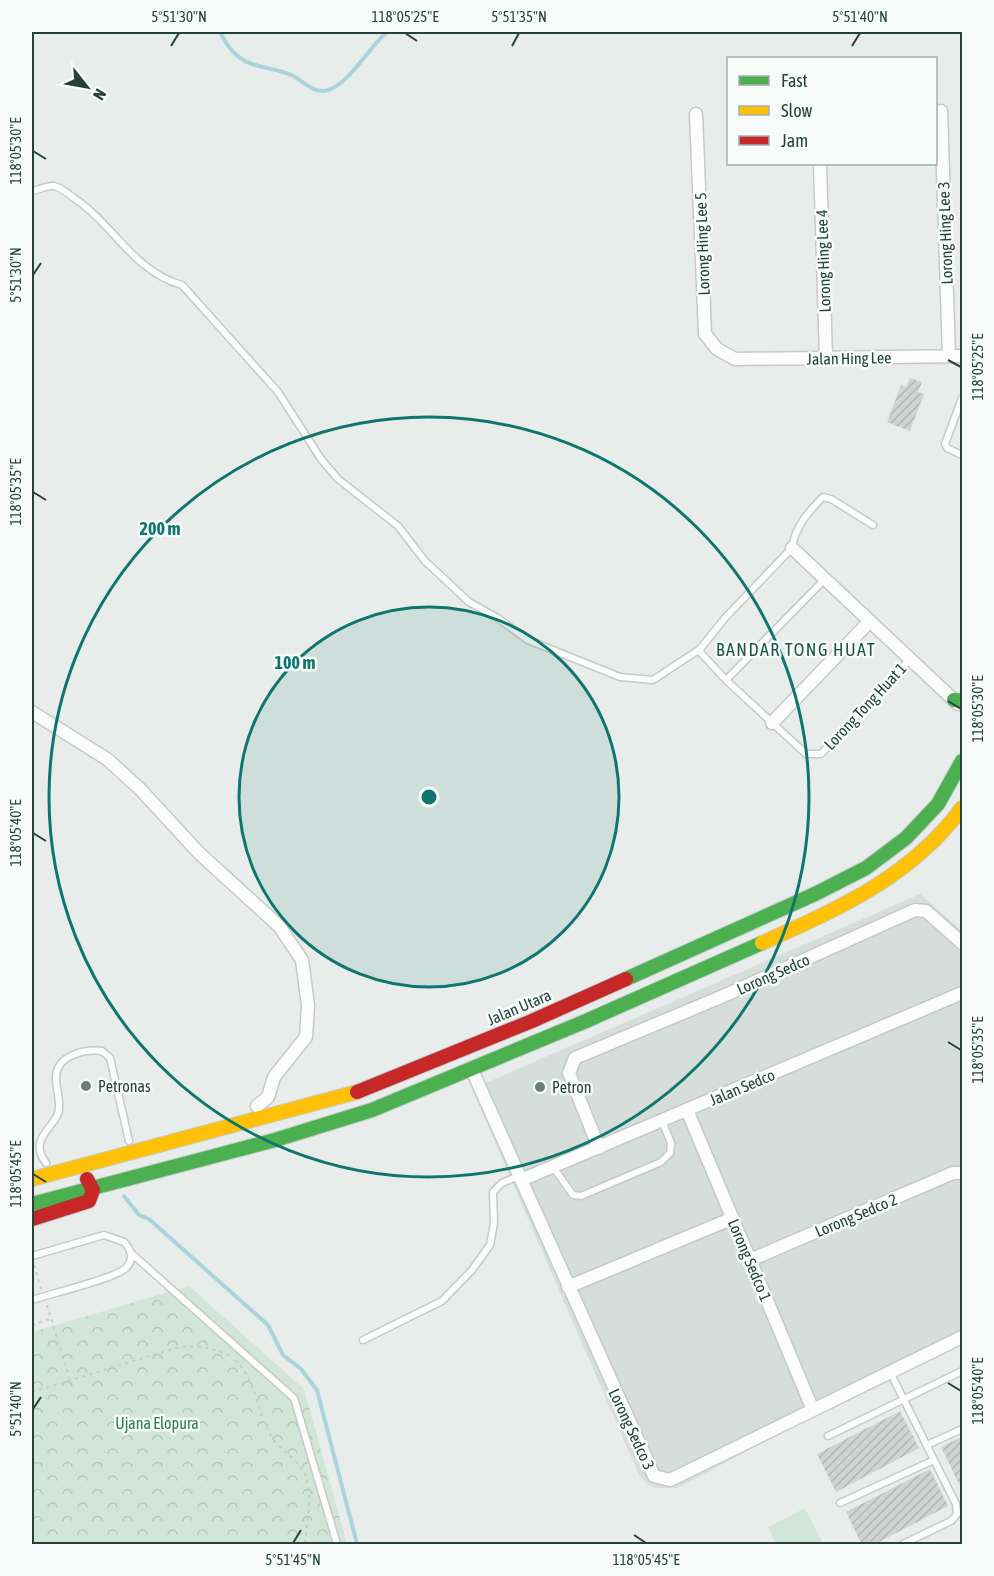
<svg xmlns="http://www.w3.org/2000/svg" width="994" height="1576" font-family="'Asap Condensed',sans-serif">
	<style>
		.built { fill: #d6dedb }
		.park { fill: url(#park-crowns) }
		.pitch { fill: #d1e6d8 }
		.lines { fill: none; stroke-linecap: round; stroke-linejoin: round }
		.stream { stroke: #a9d4db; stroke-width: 4 }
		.building { fill: url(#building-hatch) }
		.lane-casing { stroke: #c5cac8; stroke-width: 9 }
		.street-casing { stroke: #c5cac8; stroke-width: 15 }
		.fast-casing { stroke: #c3ccc9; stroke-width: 16 }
		.slow-casing { stroke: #c3ccc9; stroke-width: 16 }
		.jam-casing { stroke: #c3ccc9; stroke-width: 16 }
		.path { stroke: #c3ccca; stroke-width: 2; stroke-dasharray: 3 4.5; stroke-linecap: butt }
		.lane { stroke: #fcfcfc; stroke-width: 6 }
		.street { stroke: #fcfcfc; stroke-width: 12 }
		.fast { stroke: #4caf50; stroke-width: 14 }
		.slow { stroke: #ffc107; stroke-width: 14 }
		.jam { stroke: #c62828; stroke-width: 14 }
		.ticks { fill: none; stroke: #24423a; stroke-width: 2 }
		.ring { fill: none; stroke: #0f766e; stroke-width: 3 }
		.poi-dot { fill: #697e78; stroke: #f7fbf9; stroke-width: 2 }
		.labels { text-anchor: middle; stroke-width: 5; stroke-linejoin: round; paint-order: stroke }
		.street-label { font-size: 16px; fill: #24423a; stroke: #f7fbf9 }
		.poi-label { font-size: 16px; fill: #24423a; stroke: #f7fbf9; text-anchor: start }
		.park-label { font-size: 16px; fill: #2d7a4b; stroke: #f7fbf9 }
		.neighbourhood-label { font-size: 18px; letter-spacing: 1.5px; fill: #1f5548; stroke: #f7fbf9 }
		.centre { fill: #0f766e; stroke: #f7fbf9; stroke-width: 3 }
		.ring-label { font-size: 18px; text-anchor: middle; font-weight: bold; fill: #0f766e; stroke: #f7fbf9; stroke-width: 5; stroke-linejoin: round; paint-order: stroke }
		.neatline { fill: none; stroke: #24423a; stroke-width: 2 }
		.ticks-label { font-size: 15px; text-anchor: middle; fill: #24423a }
	</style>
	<defs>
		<pattern id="park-crowns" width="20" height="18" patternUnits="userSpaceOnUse" patternTransform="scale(1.5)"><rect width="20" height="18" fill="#d1e6d8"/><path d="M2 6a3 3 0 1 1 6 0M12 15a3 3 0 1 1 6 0" fill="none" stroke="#b3c6ba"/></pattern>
		<pattern id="building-hatch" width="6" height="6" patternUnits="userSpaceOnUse" patternTransform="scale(1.5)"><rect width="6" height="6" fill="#cfd4d2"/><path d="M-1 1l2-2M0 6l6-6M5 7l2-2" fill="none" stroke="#b2b7b5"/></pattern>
	</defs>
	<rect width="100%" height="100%" fill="#e8edeb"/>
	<!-- built -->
	<path class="built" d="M920,894l42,37v414l-166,80 -119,63h-21l-9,-4 -8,-9 -167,-386z"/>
	<!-- park -->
	<path class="park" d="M189,1286l115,103 43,155h-315v-212z"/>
	<!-- pitch -->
	<path class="pitch" d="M805,1508l18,36h-47l-8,-17z"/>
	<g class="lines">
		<!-- stream -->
		<path class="stream" d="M220,32c5,9 10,19 19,25 15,12 36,10 52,18 12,5 23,20 37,15 21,-6 42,-44 59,-58
			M124,1196l15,19 10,4 119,106 15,30 18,14 16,21 40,154"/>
	</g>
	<!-- building -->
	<path class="building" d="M910,378l12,4 -4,10 6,2 -14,37 -23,-9 14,-37 5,2z
		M900,1411l19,37 -83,44 -19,-38z
		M963,1436v56l-22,-45z
		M930,1469l18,37 -75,39h-11l-16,-33z"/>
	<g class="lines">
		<defs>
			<path id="lane" d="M32,191c7,-1 15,-6 22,-5 8,2 14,8 20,12 40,27 60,74 108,87l96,107 43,67 17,20 60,47 27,35 44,41 27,15 32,23 92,37 33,3 47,-31
				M962,398l-17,46 2,4 15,7
				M825,579l-99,101 80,74h15l89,-95
				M726,680l-25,-27 -1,-4 25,-31 67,-70c3,-21 16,-36 31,-51l8,2 42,26
				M46,1163c-19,-25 10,-35 13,-53 1,-11 -3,-22 -3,-32 0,-23 29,-29 46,-27l8,7 19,83
				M553,1167l20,28 8,1 80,-34 9,-9 1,-10 -9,-22
				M131,1253l163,145 43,146
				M32,1256l72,-21 20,7c7,7 10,17 3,25 -9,11 -78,27 -95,33
				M363,1340l79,-39 30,-31 18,-25 4,-22 -1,-31 9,-9 17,-7
				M890,1372l66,132 1,10 -6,7 -48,23
				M828,1436l134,-65
				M927,1445l35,-16
				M840,1503l94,-43"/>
			<path id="street" d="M941,111l8,245
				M696,114l9,220 12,15 18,10 227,-3
				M820,164l6,194
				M792,548l166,156
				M32,712l75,47 33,30 59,64 80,73 23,34 6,45 -2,32 -32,40 -6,20 -11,9
				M772,723l98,-102
				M472,1070l182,406 16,4 292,-143
				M687,1110l126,300
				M599,1148l-30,-75 6,-15 153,-64 187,-84 11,1 36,32
				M521,1180l441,-187
				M750,1260l203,-87h9
				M568,1287l165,-69"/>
			<path id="fast" d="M954,700l8,1
				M626,979l189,-85 51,-26 40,-30 32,-34 24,-43
				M32,1204l243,-64 97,-30 214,-89 176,-78"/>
			<path id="slow" d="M762,943c76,-34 149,-66 200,-135
				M32,1179l325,-87"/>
			<path id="jam" d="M357,1092l175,-71 94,-42
				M32,1219l57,-18 4,-11 -6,-11"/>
		</defs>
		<!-- lane casing -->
		<use href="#lane" class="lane-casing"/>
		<!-- street casing -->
		<use href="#street" class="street-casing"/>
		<!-- fast casing -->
		<use href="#fast" class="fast-casing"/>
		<!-- slow casing -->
		<use href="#slow" class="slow-casing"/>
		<!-- jam casing -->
		<use href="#jam" class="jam-casing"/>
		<!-- path -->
		<path class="path" d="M34,1265l7,24
			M47,1305l22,72
			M32,1325l19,-6
			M235,1360c24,24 20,52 37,78 10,14 30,24 35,42 5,20 -1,45 -2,64
			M32,1392l147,-45c20,-2 34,1 52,9"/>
		<!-- lane -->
		<use href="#lane" class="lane"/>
		<!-- street -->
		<use href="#street" class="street"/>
		<!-- fast -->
		<use href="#fast" class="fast"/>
		<!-- slow -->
		<use href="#slow" class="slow"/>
		<!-- jam -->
		<use href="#jam" class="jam"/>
	</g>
	<!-- ticks -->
	<path class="ticks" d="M405,33l12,8M171,46l8,-13M512,46l7,-13M852,46l8,-13M33,151l13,8M33,275l8,-12M948,360l13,7M33,492l13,8M948,701l13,8M33,833l13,8M948,1042l13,8M33,1174l13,8M948,1383l13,8M33,1409l8,-12M634,1535l12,8M293,1543l8,-13"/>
	<!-- distance rings -->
	<circle cx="429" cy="797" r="190" fill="#0f766e" fill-opacity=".12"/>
	<g class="ring">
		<circle cx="429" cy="797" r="190"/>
		<circle cx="429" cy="797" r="380"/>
	</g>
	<!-- markers -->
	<g class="poi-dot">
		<circle cx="86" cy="1086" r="6"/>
		<circle cx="540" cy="1087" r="6"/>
	</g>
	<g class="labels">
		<!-- street labels -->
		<g class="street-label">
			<text transform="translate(945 233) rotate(-92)" y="6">Lorong Hing Lee 3</text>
			<text transform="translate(702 244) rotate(-92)" y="6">Lorong Hing Lee 5</text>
			<text transform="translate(823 261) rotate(-92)" y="6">Lorong Hing Lee 4</text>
			<text transform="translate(849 358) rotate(-1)" y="6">Jalan Hing Lee</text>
			<text transform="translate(865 706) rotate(-47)" y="6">Lorong Tong Huat 1</text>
			<text transform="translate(773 974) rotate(-24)" y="6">Lorong Sedco</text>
			<text transform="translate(519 1007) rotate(-23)" y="6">Jalan Utara</text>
			<text transform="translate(742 1087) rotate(-23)" y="6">Jalan Sedco</text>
			<text transform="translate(856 1215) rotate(-23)" y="6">Lorong Sedco 2</text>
			<text transform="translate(750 1260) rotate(67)" y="6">Lorong Sedco 1</text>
			<text transform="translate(632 1429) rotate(65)" y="6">Lorong Sedco 3</text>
		</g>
		<!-- poi labels -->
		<g class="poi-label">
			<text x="98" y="1092">Petronas</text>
			<text x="552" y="1093">Petron</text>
		</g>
		<!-- park labels -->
		<g class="park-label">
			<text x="157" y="1429">Ujana Elopura</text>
		</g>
		<!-- neighbourhood labels -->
		<g class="neighbourhood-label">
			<text x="796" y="656">BANDAR TONG HUAT</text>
		</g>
	</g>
	<circle cx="429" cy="797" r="9" class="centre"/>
	<g class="ring-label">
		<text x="160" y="535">200 m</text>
		<text x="295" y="669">100 m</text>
	</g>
	<!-- border -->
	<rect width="994" height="1576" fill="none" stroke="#f7fbf9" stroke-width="66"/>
	<!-- legend -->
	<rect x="727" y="57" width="210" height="108" fill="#f7fbf9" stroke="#a3b1ad" stroke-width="1.5"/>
	<rect x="739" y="76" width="30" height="9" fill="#4caf50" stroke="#a3b1ad" stroke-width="1.5"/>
	<text x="781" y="87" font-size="18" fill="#24423a">Fast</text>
	<rect x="739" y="106" width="30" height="9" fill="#ffc107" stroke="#a3b1ad" stroke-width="1.5"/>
	<text x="781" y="117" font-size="18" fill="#24423a">Slow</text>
	<rect x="739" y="136" width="30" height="9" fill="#c62828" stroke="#a3b1ad" stroke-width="1.5"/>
	<text x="781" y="147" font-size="18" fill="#24423a">Jam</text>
	<!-- north arrow -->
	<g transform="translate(87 87) rotate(121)" stroke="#f7fbf9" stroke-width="4.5" paint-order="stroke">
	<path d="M0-4.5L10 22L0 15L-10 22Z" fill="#24423a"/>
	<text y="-9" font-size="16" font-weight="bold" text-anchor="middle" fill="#24423a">N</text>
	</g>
	<rect x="33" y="33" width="928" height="1510" class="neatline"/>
	<g class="ticks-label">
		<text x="179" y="22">5°51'30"N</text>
		<text x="405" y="22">118°05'25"E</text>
		<text x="519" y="22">5°51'35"N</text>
		<text x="860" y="22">5°51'40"N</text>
		<text transform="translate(16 151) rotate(-90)" y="5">118°05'30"E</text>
		<text transform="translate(16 275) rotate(-90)" y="5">5°51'30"N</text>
		<text transform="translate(978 367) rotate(-90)" y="5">118°05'25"E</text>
		<text transform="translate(16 492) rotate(-90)" y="5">118°05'35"E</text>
		<text transform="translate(978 709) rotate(-90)" y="5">118°05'30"E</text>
		<text transform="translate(16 833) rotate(-90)" y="5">118°05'40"E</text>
		<text transform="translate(978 1050) rotate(-90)" y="5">118°05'35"E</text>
		<text transform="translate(16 1174) rotate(-90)" y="5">118°05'45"E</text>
		<text transform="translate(978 1391) rotate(-90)" y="5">118°05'40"E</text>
		<text transform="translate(16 1409) rotate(-90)" y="5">5°51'40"N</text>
		<text x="293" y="1565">5°51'45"N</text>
		<text x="646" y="1565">118°05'45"E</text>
	</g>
</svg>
